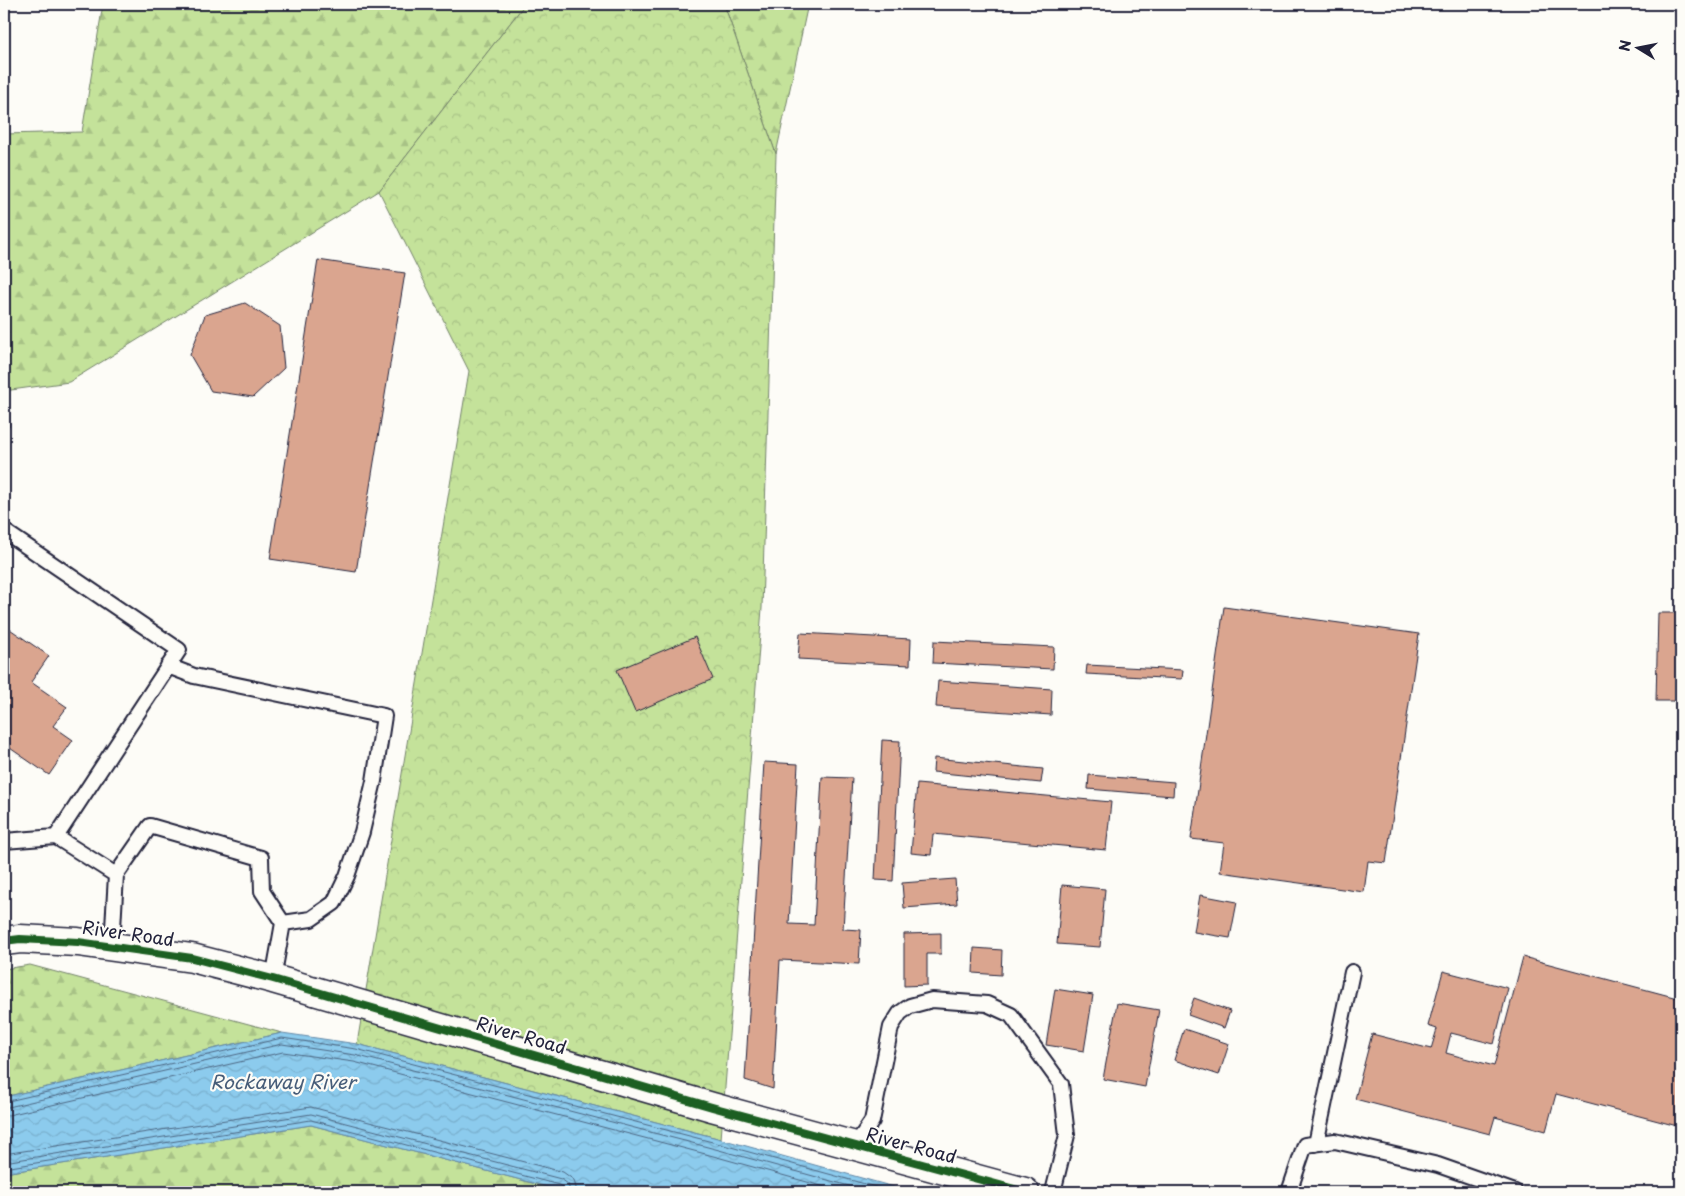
<svg xmlns="http://www.w3.org/2000/svg" width="1685" height="1196" font-family="'Playpen Sans',sans-serif">
	<style>
		.forest { fill: url(#forest-firs); stroke: #73826a }
		.park { fill: url(#park-crowns); stroke: #73826a }
		.water { fill: url(#water-waves); stroke: #6287a6 }
		.lines { fill: none; stroke-linecap: round; stroke-linejoin: round }
		.shore { stroke: #4c6682; stroke-width: 1 }
		.building { fill: #daa58f; stroke: #22223b }
		.lane-casing { stroke: #22223b; stroke-width: 18 }
		.secondary-casing { stroke: #22223b; stroke-width: 31 }
		.lane { stroke: #fdfcf7; stroke-width: 14 }
		.secondary { stroke: #fdfcf7; stroke-width: 28 }
		.cycleway-casing { stroke: #fdfcf7; stroke-width: 11 }
		.cycleway { stroke: #1b5e20; stroke-width: 8 }
		.labels { text-anchor: middle; stroke-width: 4.5; stroke-linejoin: round; paint-order: stroke }
		.street-label { font-size: 18px; fill: #22223b; stroke: #fdfcf7 }
		.water-label { font-size: 19px; font-style: italic; fill: #475d79; stroke: #fdfcf7 }
	</style>
	<defs>
		<pattern id="forest-firs" width="22" height="20" patternUnits="userSpaceOnUse" patternTransform="scale(1.25)"><rect width="22" height="20" fill="#c4e29a"/><path d="M5 1l3.5 6h-7zM16 11l3.5 6h-7z" fill="#a8c286"/></pattern>
		<pattern id="park-crowns" width="20" height="18" patternUnits="userSpaceOnUse" patternTransform="scale(1.25)"><rect width="20" height="18" fill="#c4e29a"/><path d="M2 6a3 3 0 1 1 6 0M12 15a3 3 0 1 1 6 0" fill="none" stroke="#a8c286"/></pattern>
		<pattern id="water-waves" width="16" height="10" patternUnits="userSpaceOnUse" patternTransform="scale(1.25)"><rect width="16" height="10" fill="#8ccbed"/><path d="M0 5q4-4 8 0t8 0" fill="none" stroke="#78aecc"/></pattern>
	</defs>
	<rect width="100%" height="100%" fill="#fdfcf7"/>
	<filter id="ink" filterUnits="userSpaceOnUse"><feTurbulence type="fractalNoise" baseFrequency=".02" numOctaves="2"/><feDisplacementMap in="SourceGraphic" scale="10" xChannelSelector="R" yChannelSelector="G"/><feConvolveMatrix kernelMatrix="1 2 1 2 8 2 1 2 1" color-interpolation-filters="sRGB"/></filter>
	<g filter="url(#ink)">
		<!-- forest -->
		<path class="forest" d="M103,4h422l-146,187 -310,191 -65,9v-257l78,-2z
			M724,4h84l-32,150z
			M30,965l252,68 -278,64v-128z
			M311,1125l256,67h-563v-19z"/>
		<!-- park -->
		<path class="park" d="M525,4h199l52,150 -14,454 -41,531 -364,-95 112,-673 -90,-180z"/>
		<!-- water -->
		<path class="water" d="M282,1033l75,11 364,95 191,53h-345l-256,-67 -307,48v-76z"/>
		<g class="lines">
			<!-- shore -->
			<path class="shore" d="M4,1102l278,-64 74,11 364,95 174,48
				M4,1108l278,-64 73,11 364,95 152,42
				M4,1116l279,-64 71,10 363,95 126,35
				M4,1154l307,-47 252,65 11,8 3,12
				M4,1162l307,-48 250,65 7,5 2,8
				M4,1168l307,-48 248,65 4,3v4"/>
		</g>
		<!-- building -->
		<path class="building" d="M318,260l87,13 -49,299 -86,-13z
			M245,303l35,23 4,42 -31,29 -42,-6 -21,-36 15,-40z
			M4,407h5v20h-5z
			M1224,607l195,27 -33,229 -18,-2 -4,31 -144,-20 4,-29 -33,-4z
			M1658,613h23v88h-25z
			M4,625l45,31 -18,26 36,25 -14,19 20,14 -24,35 -45,-31z
			M800,633l111,6 -1,26 -112,-6z
			M695,637l18,42 -78,33 -18,-42z
			M934,641l120,6 -1,22 -120,-6z
			M1087,665l96,5 -1,9 -96,-5z
			M938,681l114,8 -1,26 -115,-8z
			M882,740l18,1 -7,140 -18,-1z
			M934,758l109,11 -2,14 -108,-11z
			M764,762l34,2 -9,160 25,1 8,-148 30,1 -9,151 18,1 -2,34 -79,-4 -7,129 -28,-9z
			M1089,775l85,7 -1,14 -85,-7z
			M917,784l194,18 -5,48 -173,-16 -2,21 -20,-2z
			M955,879l2,25 -53,4 -2,-25z
			M1062,885l43,4 -5,58 -43,-3z
			M1200,895l37,7 -7,36 -36,-6z
			M941,933v21h-14v31l-23,1v-52z
			M974,948l28,2 -1,25 -28,-2z
			M1523,957l158,42v128l-125,-33 -10,37 -51,-14 -5,17 -135,-35 17,-65 59,15 6,-20 -9,-3 15,-55 65,17 -14,56 -43,-11 -5,20 48,13z
			M1055,989l38,6 -9,56 -38,-6z
			M1194,998l36,13 -6,17 -36,-13z
			M1117,1003l42,7 -14,77 -42,-8z
			M1184,1029l45,15 -10,31 -45,-15z"/>
		<g class="lines">
			<defs>
				<path id="lane" d="M4,531l175,119 -123,187 -52,4
					M168,666l26,10 190,40 -10,65 -12,51 -15,44 -13,27 -23,16 -28,4
					M56,837l60,38 -4,71
					M116,875l34,-49 111,32 1,33 21,32 -10,56
					M1316,1144l36,-172
					M855,1146l17,-25 19,-94 9,-14 10,-7 22,-6 55,4 24,11 50,69 6,51 -14,57
					M1289,1192l16,-47 30,-4 103,24 77,27"/>
				<path id="secondary" d="M4,941l16,-2 58,3 114,16 81,21 439,128 313,85"/>
			</defs>
			<!-- lane casing -->
			<use href="#lane" class="lane-casing"/>
			<!-- secondary casing -->
			<use href="#secondary" class="secondary-casing"/>
			<!-- lane -->
			<use href="#lane" class="lane"/>
			<!-- secondary -->
			<use href="#secondary" class="secondary"/>
			<defs>
				<path id="cycleway" d="M4,941l16,-2 58,3 114,16 81,21 439,128 313,85"/>
			</defs>
			<!-- cycleway casing -->
			<use href="#cycleway" class="cycleway-casing"/>
			<!-- cycleway -->
			<use href="#cycleway" class="cycleway"/>
		</g>
	</g>
	<g class="labels">
		<!-- street labels -->
		<g class="street-label">
			<text transform="translate(128 934) rotate(8)" y="6">River Road</text>
			<text transform="translate(521 1036) rotate(16)" y="6">River Road</text>
			<text transform="translate(911 1146) rotate(15)" y="6">River Road</text>
		</g>
		<!-- water labels -->
		<g class="water-label">
			<text x="283" y="1089">Rockaway River</text>
		</g>
	</g>
	<!-- margin -->
	<rect width="1685" height="1196" fill="none" stroke="#fdfcf7" stroke-width="20"/>
	<rect x="10" y="10" width="1665" height="1176" fill="none" stroke="#22223b" stroke-width="2" filter="url(#ink)"/>
	<!-- north arrow -->
	<g transform="translate(1638 48) rotate(280)" stroke="#fdfcf7" stroke-width="4" paint-order="stroke">
	<path d="M0-4L9 19L0 12L-9 19Z" fill="#22223b"/>
	<text y="-8" font-size="14" font-weight="bold" text-anchor="middle" fill="#22223b">N</text>
	</g>
</svg>
